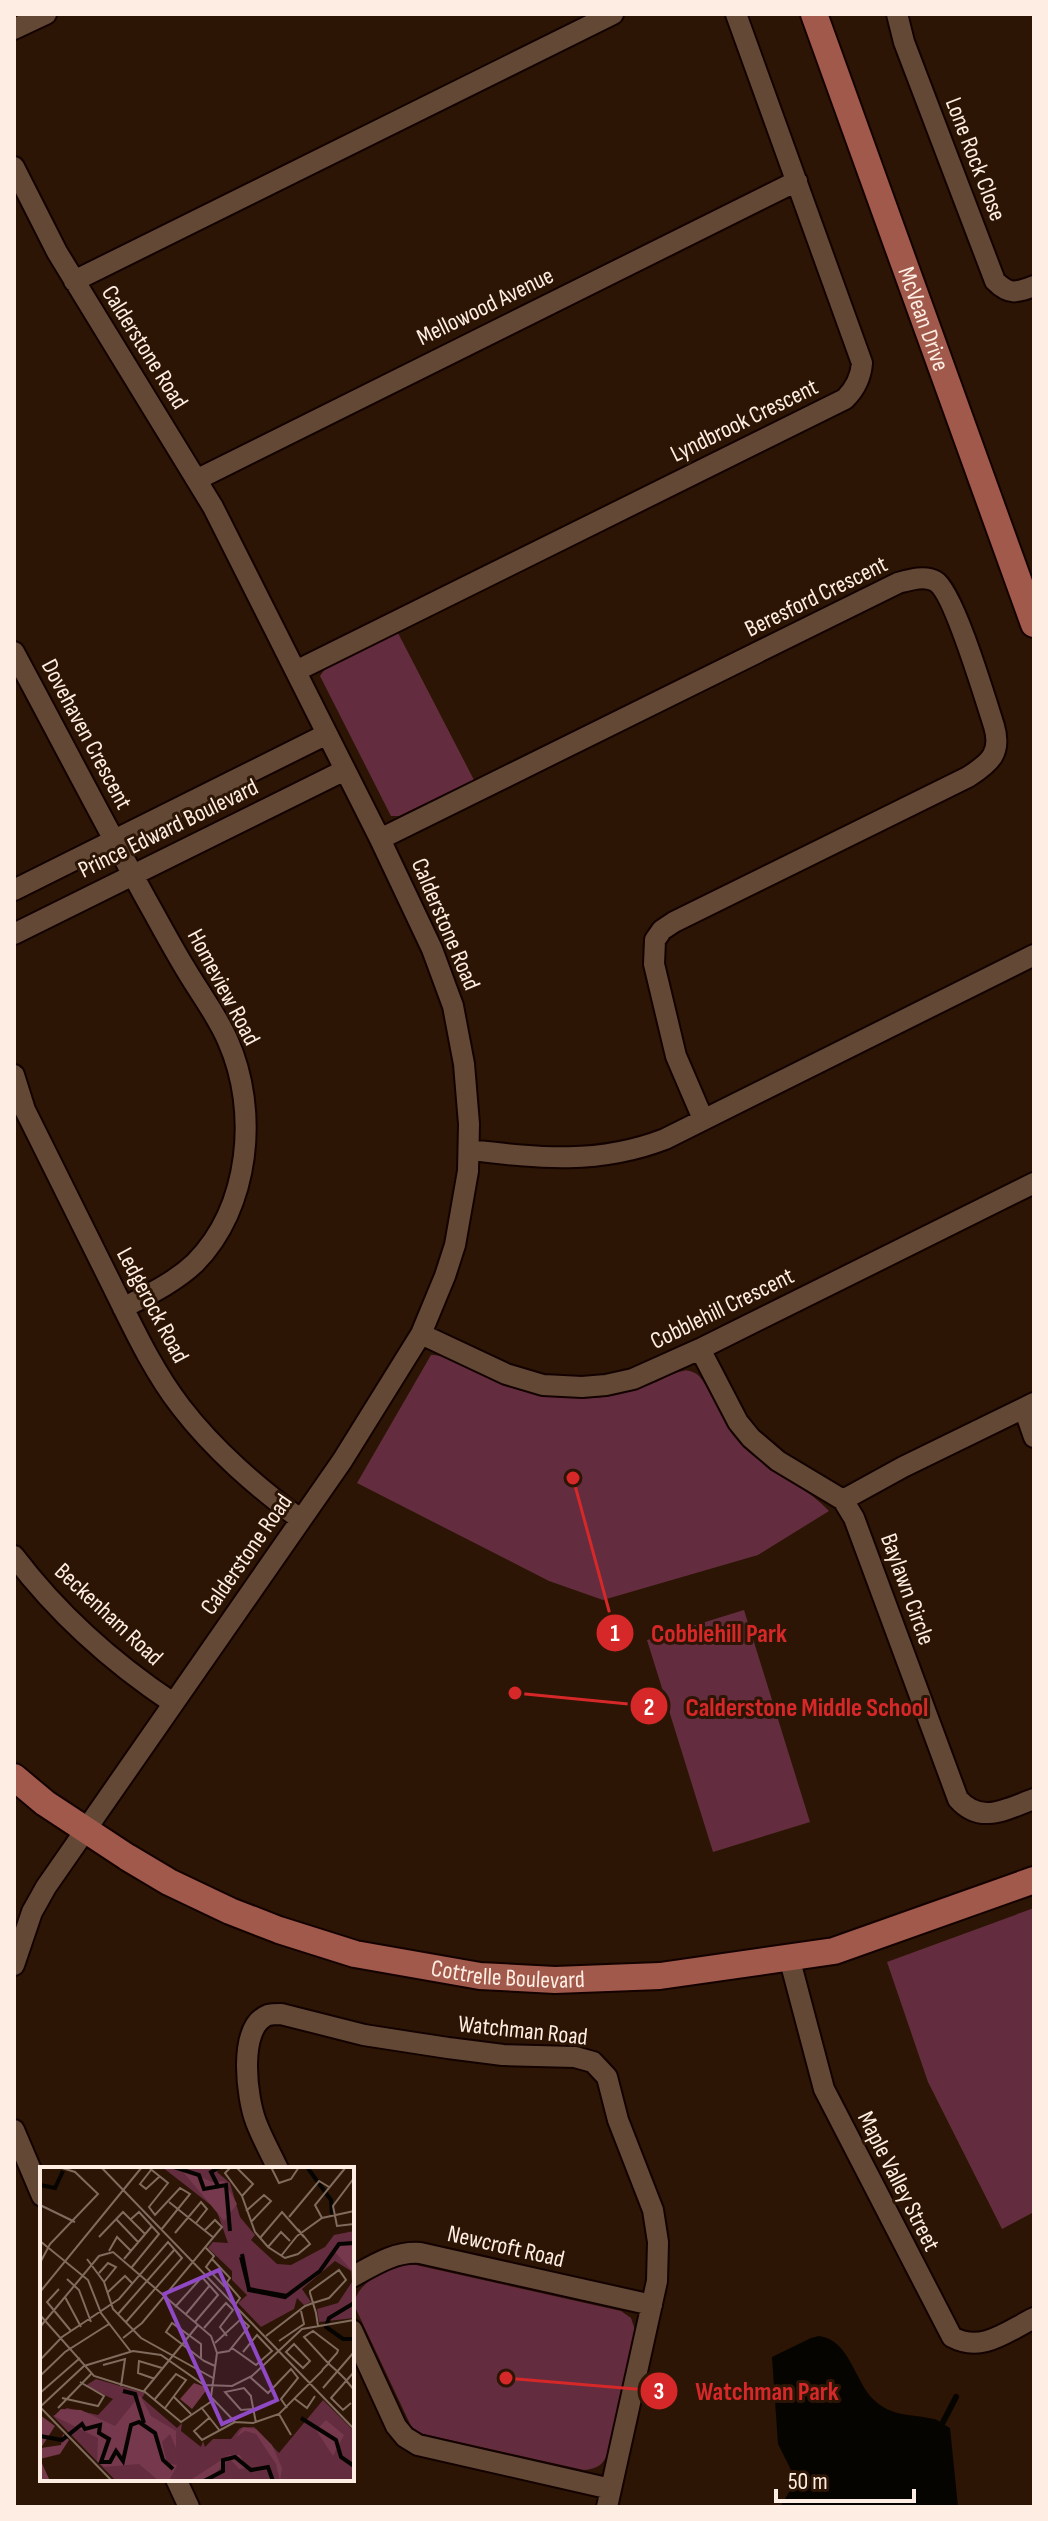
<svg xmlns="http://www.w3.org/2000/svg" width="1048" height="2521" font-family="'Sofia Sans Condensed',sans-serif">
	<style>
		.green { fill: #632d3f }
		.water { fill: #060400 }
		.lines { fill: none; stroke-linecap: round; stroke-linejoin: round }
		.stream { stroke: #060400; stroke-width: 6 }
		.minor-casing { stroke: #130200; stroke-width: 24 }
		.major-casing { stroke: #130200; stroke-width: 30 }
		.minor { stroke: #634835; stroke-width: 20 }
		.major { stroke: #a0594a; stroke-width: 26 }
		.labels { text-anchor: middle; stroke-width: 6; stroke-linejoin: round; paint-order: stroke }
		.street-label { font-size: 24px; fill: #feede2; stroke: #2c1504 }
		.inset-river { fill: none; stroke: #060400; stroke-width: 4 }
		.inset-road { fill: none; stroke: #806b5d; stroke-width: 2 }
		.view { fill: #8f49c4; fill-opacity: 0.15; stroke: #8f49c4; stroke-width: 4 }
		.inset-edge { fill: none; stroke: #feede2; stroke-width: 4 }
		.leader { fill: none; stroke: #d62828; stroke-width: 3 }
		.callout-dot { fill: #d62828; stroke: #2c1504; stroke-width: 3 }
		.mark-label { font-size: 24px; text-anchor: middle; font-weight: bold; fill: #fff }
		.callout-label { font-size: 26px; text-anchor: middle; font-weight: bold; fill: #d62828; stroke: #2c1504; stroke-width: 6; stroke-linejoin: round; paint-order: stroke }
	</style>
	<rect width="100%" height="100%" fill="#2c1504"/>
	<!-- green -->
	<path class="green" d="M398,633l76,147 -75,36h-8l-71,-140 5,-7z
		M431,1355c20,-1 54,22 74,30 23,9 47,13 72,13 25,1 49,-4 72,-13 11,-4 23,-12 34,-14 6,-1 7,0 12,2 12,6 28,49 38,62 27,35 67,45 96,76l-71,44 -155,45 -54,-19 -192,-98z
		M744,1610l66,212 -97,30 -66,-212z
		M1034,1908v304l-32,17 -74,-147 -41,-120z
		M407,2263l214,48 10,7 4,12 -27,123c-5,12 -11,16 -24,17l-165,-37 -8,-7 -57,-121c4,-26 31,-32 53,-42z"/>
	<!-- water -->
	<path class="water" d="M819,2336c31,4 35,45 55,64 18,17 38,14 60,19 5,1 10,6 16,9l8,79h-178l11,-18 2,-15 -15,-30 -6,-87 39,-19z"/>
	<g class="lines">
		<!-- stream -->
		<path class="stream" d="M939,2430l17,-33"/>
		<defs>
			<path id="minor" d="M897,14l7,28 91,239c14,14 21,12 39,5
				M14,29l32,-15
				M14,167l43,85 156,255 167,332 52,110 21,57 11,58 5,60 -1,47 -13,74 -10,31 -24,58 -79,127 -296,426 -14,25 -18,53
				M74,281l539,-267
				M198,479l599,-298
				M14,652c44,82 87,165 132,247 13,23 25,46 39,69 14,24 32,47 43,73 31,70 22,166 -33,222 -20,19 -47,32 -72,45
				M296,671l549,-272c10,-10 16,-22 17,-36l-126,-349
				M380,839l518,-256c11,-3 26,-8 37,-2 18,9 51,120 59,145 8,27 -4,37 -26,51l-294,145 -12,8 -7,10 -1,24 22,92 27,63
				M14,890l313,-156
				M14,934l331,-164
				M14,1075l11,35c28,56 56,113 84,169 22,44 42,89 72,128 34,44 75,79 119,112
				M469,1150c70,8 129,15 196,-11l369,-184
				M421,1334l85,40 37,11 39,2 24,-2 27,-6 67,-30 334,-166
				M700,1349l38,73 13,16 27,23 65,39 11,18 104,281c23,26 48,10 76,0
				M1024,1408l10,29
				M843,1500l60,-33 131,-64
				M14,1556c44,58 99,107 159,147
				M789,1957l35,132 128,248c30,16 54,-5 82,-19
				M14,2130l28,66
				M278,2169c-7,-15 -16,-31 -22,-47 -9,-23 -19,-95 12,-107 4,-1 9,-1 13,-1l83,21 84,13 55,7 72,2 18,5 14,15 11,43 35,90 5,32 -1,39 -50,226
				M352,2277c22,-12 43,-26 68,-24l232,52
				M352,2330l44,96 9,11 13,8 193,44
				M176,2479l13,28"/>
			<g id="major">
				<path id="s1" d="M814,14l220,610"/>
				<path id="s2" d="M14,1777l31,26 82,54 42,25 61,29 49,19 76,24 125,22 75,4 105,-4 174,-25 200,-71"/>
			</g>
		</defs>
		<!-- minor casing -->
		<use href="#minor" class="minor-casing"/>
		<!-- major casing -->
		<use href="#major" class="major-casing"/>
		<!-- minor -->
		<use href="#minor" class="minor"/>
		<!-- major -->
		<use href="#major" class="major"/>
	</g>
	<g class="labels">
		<!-- street labels -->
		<g class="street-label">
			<text transform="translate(976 159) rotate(69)" y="8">Lone Rock Close</text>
			<text transform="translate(485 306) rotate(-26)" y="8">Mellowood Avenue</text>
			<text dy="8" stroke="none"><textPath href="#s1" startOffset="324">McVean Drive</textPath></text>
			<text transform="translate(145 347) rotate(58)" y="8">Calderstone Road</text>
			<text transform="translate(744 420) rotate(-26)" y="8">Lyndbrook Crescent</text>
			<text transform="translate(816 596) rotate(-26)" y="8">Beresford Crescent</text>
			<text transform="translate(87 734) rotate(62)" y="8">Dovehaven Crescent</text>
			<text transform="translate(168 828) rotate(-26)" y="8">Prince Edward Boulevard</text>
			<text transform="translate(446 924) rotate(67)" y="8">Calderstone Road</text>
			<text transform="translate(224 987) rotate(62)" y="8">Homeview Road</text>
			<text transform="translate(153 1305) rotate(62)" y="8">Ledgerock Road</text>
			<text transform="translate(722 1308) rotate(-26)" y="8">Cobblehill Crescent</text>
			<text transform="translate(246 1554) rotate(-55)" y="8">Calderstone Road</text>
			<text transform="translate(908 1589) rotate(70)" y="8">Baylawn Circle</text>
			<text transform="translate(109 1614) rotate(43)" y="8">Beckenham Road</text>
			<text dy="8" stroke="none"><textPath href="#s2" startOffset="542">Cottrelle Boulevard</textPath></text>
			<text transform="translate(523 2030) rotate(6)" y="8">Watchman Road</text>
			<text transform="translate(899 2181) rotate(63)" y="8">Maple Valley Street</text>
			<text transform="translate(506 2246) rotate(13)" y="8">Newcroft Road</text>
		</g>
	</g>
	<!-- overview -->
	<g transform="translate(40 2167)">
		<rect width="314" height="314" fill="#2c1504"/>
		<path d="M122,0h59l-4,5 13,11 10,34 15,18 -4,5 26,24 14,1 34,-18 9,-12 20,-4v87l-35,4 -2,-13 21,-6 14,-21 -1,-11 -16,-10 -33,28 9,13 -7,3 -7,-7 -3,11 -33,18 -23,-24 9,-8 -15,-15v-9l-24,-23 5,-6 15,1 -12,-34zM56,212l49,14 -3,5 35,30 5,-5 -1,8 20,16 2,-6 2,6 8,-8h18l9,-11 14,-1 25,26 44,-53 31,31v50h-238l-63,-65 14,-8 31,7 15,-16 -28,-13z" fill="#632d3f"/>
		<path d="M139,0l33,15 12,-1 13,23 -13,17zM304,74l10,5v27l-20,-22zM154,216l14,5 -16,21 -12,-10zM100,228l11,21 25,15v17l-6,-14 -8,8 5,21 10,2 -8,16h-10l-20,-17 -35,3 -7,-6 1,-23 -44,-22 7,-7 20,1 34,16zM0,248l15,11 -14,22 20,-3 2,-11 6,6 -9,14 -20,5 10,22h-10zM286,253l18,15 -11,21 -17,-26zM203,260l13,2 16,16 10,23 -2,13 -4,-17 -20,-30 -11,-3 -9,6zM189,288h11l6,13 -7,1 -9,-10 -23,22h-18z" fill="#75384c"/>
		<path class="inset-river" d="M134,0l25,8 5,14 22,-4 4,46M267,0l24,33 1,14M0,18l15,3 8,-17M179,21l-8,-16 9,-5M202,87l7,36 36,7 35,-26 19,-27 15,-1M201,90l8,32 38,7M314,136l-25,15 -3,9 17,12h11M83,224l12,3 9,29M261,251l35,22 5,17 13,9M0,269l22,4 20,-16 3,5 15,-4 -1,8 10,6 -8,23h9l6,-11 7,10 8,-36 8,-3 16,11 8,27 10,9M164,314l19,-10v-11l12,-3 16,13 17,-3 5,14"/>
		<path class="inset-road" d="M61,0l253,262M108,0l20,16 -19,24 6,8 25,-27 10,6 -29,36M191,0l-6,6 17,23M196,0l17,17 -11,12 13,36 13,15 17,11 13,-4 12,-10 -12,-15M231,0l8,16 12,-4 8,-12M111,3l-11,14 6,5 14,-13M314,11l-21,28 4,20 17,-2M129,35l45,36M0,38l35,17M206,44l18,-16 7,6 -20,21M249,50l30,-36 10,6M282,51l-7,-13 31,-38M76,52l22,23M91,52l8,-7 20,22 -27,33M135,66l26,-31 6,7 -11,14M257,69l25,-18 32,-7M59,70l24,-25 22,22M220,71l22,-26 22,25M0,74l48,39 13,33 30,39M228,80l13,-15 9,9M166,81l8,8 -8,11 18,19 6,-8 -18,-19M69,84l8,-14 14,14M241,89l16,-20M47,92l17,23 9,27 28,29 72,40M84,92l28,-33M0,96l10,-19 48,-50 -23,-22 -16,-5M59,106l9,-10 8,4 -12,15M27,112l12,11 12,32M187,116l13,15 -5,7M19,122l-12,13 24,29M0,125l102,-125M68,125l17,-16 7,7M25,130l16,30M135,140l27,-30 16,18 -23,27M78,147l57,-65M146,147l24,-29M0,148l54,61 51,16 36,30 31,-21M0,160l59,-71 14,-4 98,84 6,17 -6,44 24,25 18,1 26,-9 43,-43 1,-2 6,-6v-1l8,-9 1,-3 -25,-19 -9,6 23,25h1l1,1v1l9,8 7,7 9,11M164,161l22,-25 7,7 -13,17 7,9M226,169l39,-30 8,-3 16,-5 17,-18 -7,-10 -29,21v2l6,20 2,13M83,171l19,-15 80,-96 -7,-7 -10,10M239,174l25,-17 -3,-13M175,176l26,-24 8,7 -20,25 -12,2M254,177l16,17 -7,7 -17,-16zM192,181l24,17 16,-14 -15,-16 -14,17M161,192v-15l-29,-21 -6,9 38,29 11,5M0,193l22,-23 57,-38 49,-57 14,16 -56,64M63,198l22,-6 -4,27M0,209l25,-24 44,-28M210,210l18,16 23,-24 7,9 -17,21 6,9M115,212l-17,-6 1,-12 23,7M283,221l31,-36M104,224l54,-66M0,226l40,-35M134,230l17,17M22,231l36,8 6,-10 -24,-14M115,232l21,-25 10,6 -21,28M255,232l12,9 8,-12M311,236l-8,7 -12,-12 23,-26M0,240l44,-41 49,-15 28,4 43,30 28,1 20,-10 50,-47 52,-9M161,240l19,24M1,241l71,73M18,241l33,-34M213,242l-12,1 -16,-18 19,-4 7,8v1l5,26M239,247l12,21M169,251l-15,13 8,9 33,-18"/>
		<path class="view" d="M179,103l58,130 -55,24 -58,-130z"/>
		<rect width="314" height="314" class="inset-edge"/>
	</g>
	<!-- callouts -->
	<path class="leader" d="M573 1478L615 1633M515 1693L649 1706M506 2378L659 2391"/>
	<g class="callout-dot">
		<circle cx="573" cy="1478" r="8"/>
		<circle cx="515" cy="1693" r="8"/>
		<circle cx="506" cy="2378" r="8"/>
		<circle cx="615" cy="1633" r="20"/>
		<circle cx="649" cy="1706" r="20"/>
		<circle cx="659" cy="2391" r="20"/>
	</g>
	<g class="mark-label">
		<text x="615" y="1641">1</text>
		<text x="649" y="1715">2</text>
		<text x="659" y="2399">3</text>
	</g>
	<g class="callout-label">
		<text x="719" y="1642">Cobblehill Park</text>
		<text x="807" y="1716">Calderstone Middle School</text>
		<text x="767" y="2400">Watchman Park</text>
	</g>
	<!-- border -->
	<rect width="1048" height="2521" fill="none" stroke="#feede2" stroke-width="32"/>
	<!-- scale -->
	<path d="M776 2489v12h138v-12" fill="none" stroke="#feede2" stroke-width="4"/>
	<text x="788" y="2489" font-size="24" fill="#feede2" stroke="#2c1504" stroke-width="6" paint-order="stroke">50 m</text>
</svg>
